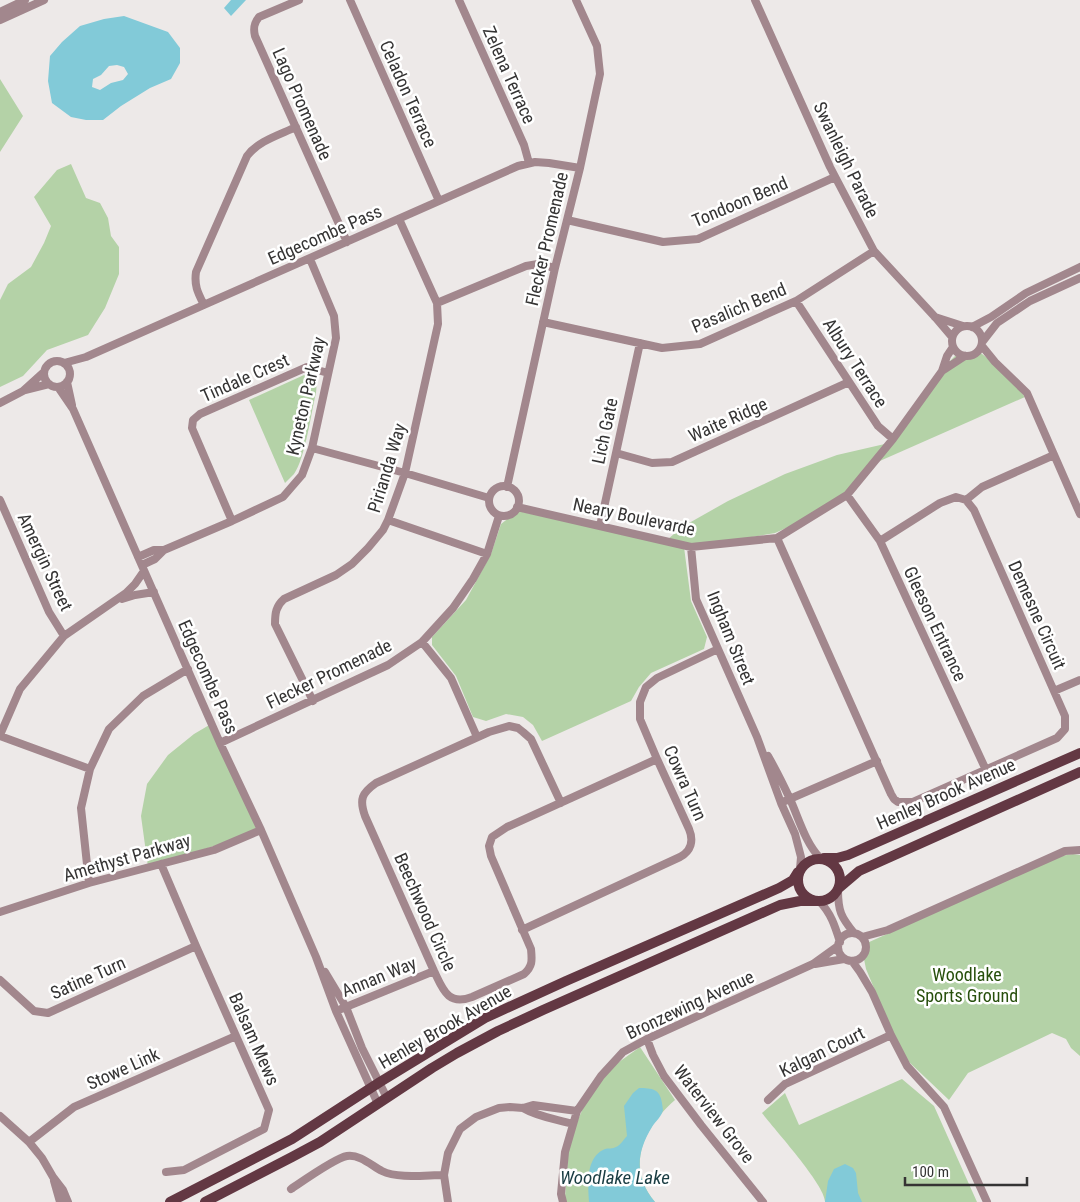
<svg xmlns="http://www.w3.org/2000/svg" width="1080" height="1202" font-family="'Roboto Condensed',sans-serif">
	<style>
		.green { fill: #b4d2a7 }
		.water { fill: #82cad8; fill-rule: evenodd }
		.lines { fill: none; stroke-linecap: round; stroke-linejoin: round }
		.minor { stroke: #a2878d; stroke-width: 8 }
		.major { stroke: #633843; stroke-width: 10 }
		.labels { text-anchor: middle; stroke-width: 5; stroke-linejoin: round; paint-order: stroke }
		.street-label { font-size: 18px; fill: #353434; stroke: #fff }
		.park-label { font-size: 18px; fill: #274f0c; stroke: #fff }
		.water-label { font-size: 19px; font-style: italic; fill: #193c42; stroke: #fff }
	</style>
	<rect width="100%" height="100%" fill="#ede9e8"/>
	<!-- green -->
	<path class="green" d="M0,79l23,37 -23,36z
		M71,164l15,34 14,5 8,15 3,18 8,11v27l-14,34 -17,27 -41,15 -24,26 -23,11v-87l8,-16 23,-17 13,-24 7,-17 -17,-29 23,-27z
		M977,350l29,23 19,24 -152,67 -25,31 -26,17 -47,21 -29,5 -56,6 -23,-4 15,-13 46,-26 57,-27 52,-19 52,-12 45,-66 24,-24c8,3 13,2 19,-3z
		M304,375h5c8,7 8,8 7,18 -5,20 -11,66 -22,81 -3,3 -6,6 -9,9l-36,-83z
		M518,511l166,36 7,54 16,36 -3,12 -53,24 -12,14 -8,14 -89,40 -9,-16 -10,-8 -17,-3 -20,7 -13,-4 -17,-41 -24,-31v-8l34,-37 25,-46 10,-30z
		M211,724l47,108 -110,35 -7,-51 6,-32 21,-29 26,-21z
		M1073,854l7,1v201l-9,-8 -5,-9 -14,-6 -84,40 -19,27 -40,-38 -15,-26 -28,-67 -3,-15 4,-11 194,-87z
		M640,1047l35,53c-31,27 -50,66 -20,102h-89l-1,-5 4,-56 17,-40 26,-34z
		M902,1079l32,27 43,96h-152c1,-16 -51,-73 -63,-89l23,-20 14,32z"/>
	<!-- water -->
	<path class="water" d="M231,0h15l-15,16 -7,-8z
		M124,16l44,16 12,16v15l-9,16 -21,9 -29,18 -18,14h-17l-15,-3 -19,-14 -4,-22 2,-25 12,-14 18,-16 24,-7zM117,65l7,2 4,7 -5,6 -12,3 -11,7 -8,-3 1,-8 8,-4 8,-9z
		M639,1088c13,0 21,1 23,15 0,0 1,7 1,7 -1,6 -8,12 -11,17 -16,26 -18,50 3,75h-66c-1,-16 -4,-45 16,-53 3,-1 8,0 11,-2 4,-1 8,-8 11,-11l-3,-30 9,-13z
		M845,1164l8,4 3,5 2,20 4,9h-37l3,-21 6,-12z"/>
	<g class="lines">
		<!-- minor -->
		<path class="minor" d="M299,0l-40,17c-5,6 -6,11 -4,19l92,206
			M350,0l89,201
			M459,0l65,145 5,18
			M755,0l75,167 44,84 61,66 17,20
			M0,12l25,-12
			M0,20l44,-20
			M567,220l96,22 35,-3 137,-62
			M796,301l82,125 15,13
			M437,303l89,-37 12,-2 17,4
			M204,305c-6,-12 -10,-19 -8,-33l51,-116c11,-15 32,-21 49,-29
			M935,317l28,9
			M543,322l119,26 38,-4 96,-43 78,-50
			M952 341a15 15 0 1 1 30 0a15 15 0 1 1-30 0Z
			M972,327l19,-10 35,-24 54,-26
			M983,341l14,-18 33,-22 50,-23
			M982,346l13,16 32,31 53,121
			M44 374a13 13 0 1 1 26 0a13 13 0 1 1-26 0Z
			M64,363l22,-6 432,-191 17,-4 14,1 31,5
			M942,371l23,-15
			M67,382l5,23
			M58,387l15,22 147,334 41,87 55,127 20,54 42,93
			M25,390l24,-6
			M0,403l23,-12 21,-19
			M312,448l93,25 84,25
			M616,453l36,10 20,-1 177,-80
			M489 501a15 15 0 1 1 30 0a15 15 0 1 1-30 0Z
			M507,487l48,-219 25,-100 20,-94 -3,-28 -21,-46
			M847,495l33,46 106,229
			M0,500l49,112 15,24
			M966,500l16,-13 72,-32
			M517,507l174,40 86,-9 70,-43 46,-56 49,-68 5,-15 6,-9
			M388,520l99,34
			M232,521l-40,-93 1,-8 7,-6 107,-47 21,6
			M600,526l40,-183
			M777,538l114,256 3,5 4,3h15l144,-64 8,-9v-13l-91,-206 -8,-10 -10,-3 -16,6 -60,38
			M691,547l5,52 61,138 24,66 14,31 6,23 -1,12
			M138,557l16,-7h10l68,-29 51,-24 19,-22 10,-27 24,-110 -2,-22 -24,-57
			M142,565l13,-6 9,-9
			M122,599l13,-4 19,-3
			M422,642l29,36 26,59
			M1054,691l26,-11
			M313,701l-38,-77c0,-11 1,-18 9,-25l52,-24 16,-11 16,-16 15,-18 5,-10 17,-47 33,-149 -1,-21 -38,-84
			M0,735l20,-46 44,-53 62,-43 9,-9 9,-13
			M0,736l90,33
			M220,743l168,-78 34,-23 31,-34 20,-29 14,-25 12,-38
			M768,756c8,14 15,28 22,43 9,20 15,43 30,59
			M785,801l92,-40
			M561,803l-30,-64 -8,-7 -5,-4 -9,-2 -20,6 -113,51c-14,10 -17,16 -11,33l69,155c9,19 14,35 38,26l52,-23c9,-8 8,-14 7,-25l-40,-93 -2,-10 3,-9 15,-10 150,-68
			M161,864l35,82 73,164 -5,19 -80,41 -18,2
			M89,883l-8,-75 9,-39 19,-40 34,-33 45,-27
			M838,890c0,21 3,27 16,43
			M819,901c12,12 16,25 21,41
			M0,912l89,-29 125,-33 47,-20
			M522,930l158,-73c11,-6 14,-16 9,-28l-32,-70 -17,-40v-17l6,-15 11,-9 61,-29
			M838 947a14 14 0 1 1 28 0a14 14 0 1 1-28 0Z
			M862,937l26,-7 177,-79 15,-1
			M852,961l8,11 12,20 19,43 16,31 37,41 43,95
			M815,964l29,-5
			M325,972l21,35 16,41 25,50
			M0,980l34,31 14,2 148,-67
			M341,1009l93,-38
			M647,1039l6,16 11,21 37,49 62,77
			M768,1100l17,-16 106,-49
			M523,1108c15,9 33,11 50,16
			M0,1116l29,26 13,16 11,19 10,13 5,12
			M29,1142l45,-35 162,-71
			M54,1181l6,21
			M291,1189c12,-8 44,-31 56,-33 13,-2 25,10 35,15 16,8 44,4 62,4
			M448,1202l-4,-27 4,-22 12,-24 16,-12 23,-9 11,-1 13,1 10,-3 44,6
			M563,1202l-2,-8 4,-42 12,-41 24,-35 22,-24 24,-13 166,-75 25,-18"/>
		<!-- major -->
		<path class="major" d="M824,858h13l11,-3 232,-102
			M798 880a21 21 0 1 1 42 0a21 21 0 1 1-42 0Z
			M839,888l20,-17 221,-99
			M170,1202l122,-63 88,-57 105,-64 81,-37 213,-93 14,-8 5,-8
			M205,1202l87,-45 28,-15 112,-74 25,-15 41,-22 45,-21 237,-105 20,-4h16"/>
	</g>
	<g class="labels">
		<!-- street labels -->
		<g class="street-label">
			<text transform="translate(509 75) rotate(66)" y="6">Zelena Terrace</text>
			<text transform="translate(408 94) rotate(66)" y="6">Celadon Terrace</text>
			<text transform="translate(302 104) rotate(66)" y="6">Lago Promenade</text>
			<text transform="translate(846 160) rotate(64)" y="6">Swanleigh Parade</text>
			<text transform="translate(740 202) rotate(-23)" y="6">Tondoon Bend</text>
			<text transform="translate(325 235) rotate(-24)" y="6">Edgecombe Pass</text>
			<text transform="translate(547 239) rotate(-77)" y="6">Flecker Promenade</text>
			<text transform="translate(739 308) rotate(-23)" y="6">Pasalich Bend</text>
			<text transform="translate(855 363) rotate(57)" y="6">Albury Terrace</text>
			<text transform="translate(245 378) rotate(-24)" y="6">Tindale Crest</text>
			<text transform="translate(306 396) rotate(-77)" y="6">Kyneton Parkway</text>
			<text transform="translate(728 420) rotate(-24)" y="6">Waite Ridge</text>
			<text transform="translate(605 431) rotate(-78)" y="6">Lich Gate</text>
			<text transform="translate(387 468) rotate(-73)" y="6">Pirianda Way</text>
			<text transform="translate(634 517) rotate(12)" y="6">Neary Boulevarde</text>
			<text transform="translate(45 562) rotate(65)" y="6">Amergin Street</text>
			<text transform="translate(1037 615) rotate(66)" y="6">Demesne Circuit</text>
			<text transform="translate(935 624) rotate(65)" y="6">Gleeson Entrance</text>
			<text transform="translate(731 638) rotate(68)" y="6">Ingham Street</text>
			<text transform="translate(329 674) rotate(-26)" y="6">Flecker Promenade</text>
			<text transform="translate(208 677) rotate(66)" y="6">Edgecombe Pass</text>
			<text transform="translate(685 783) rotate(66)" y="6">Cowra Turn</text>
			<text transform="translate(946 794) rotate(-24)" y="6">Henley Brook Avenue</text>
			<text transform="translate(127 858) rotate(-16)" y="6">Amethyst Parkway</text>
			<text transform="translate(425 912) rotate(66)" y="6">Beechwood Circle</text>
			<text transform="translate(379 977) rotate(-22)" y="6">Annan Way</text>
			<text transform="translate(88 978) rotate(-24)" y="6">Satine Turn</text>
			<text transform="translate(690 1005) rotate(-25)" y="6">Bronzewing Avenue</text>
			<text transform="translate(445 1027) rotate(-30)" y="6">Henley Brook Avenue</text>
			<text transform="translate(254 1039) rotate(66)" y="6">Balsam Mews</text>
			<text transform="translate(822 1052) rotate(-26)" y="6">Kalgan Court</text>
			<text transform="translate(123 1069) rotate(-24)" y="6">Stowe Link</text>
			<text transform="translate(714 1114) rotate(52)" y="6">Waterview Grove</text>
		</g>
		<!-- park labels -->
		<g class="park-label">
			<text x="967" y="981">Woodlake<tspan x="967" dy="21">Sports Ground</tspan></text>
		</g>
		<!-- water labels -->
		<g class="water-label">
			<text x="615" y="1184">Woodlake Lake</text>
		</g>
	</g>
	<!-- scale -->
	<path d="M905 1177v8h122v-8" fill="none" stroke="#353434" stroke-width="2.5"/>
	<text x="912" y="1177" font-size="15" fill="#353434" stroke="#ffffff" stroke-width="4" paint-order="stroke">100 m</text>
</svg>
